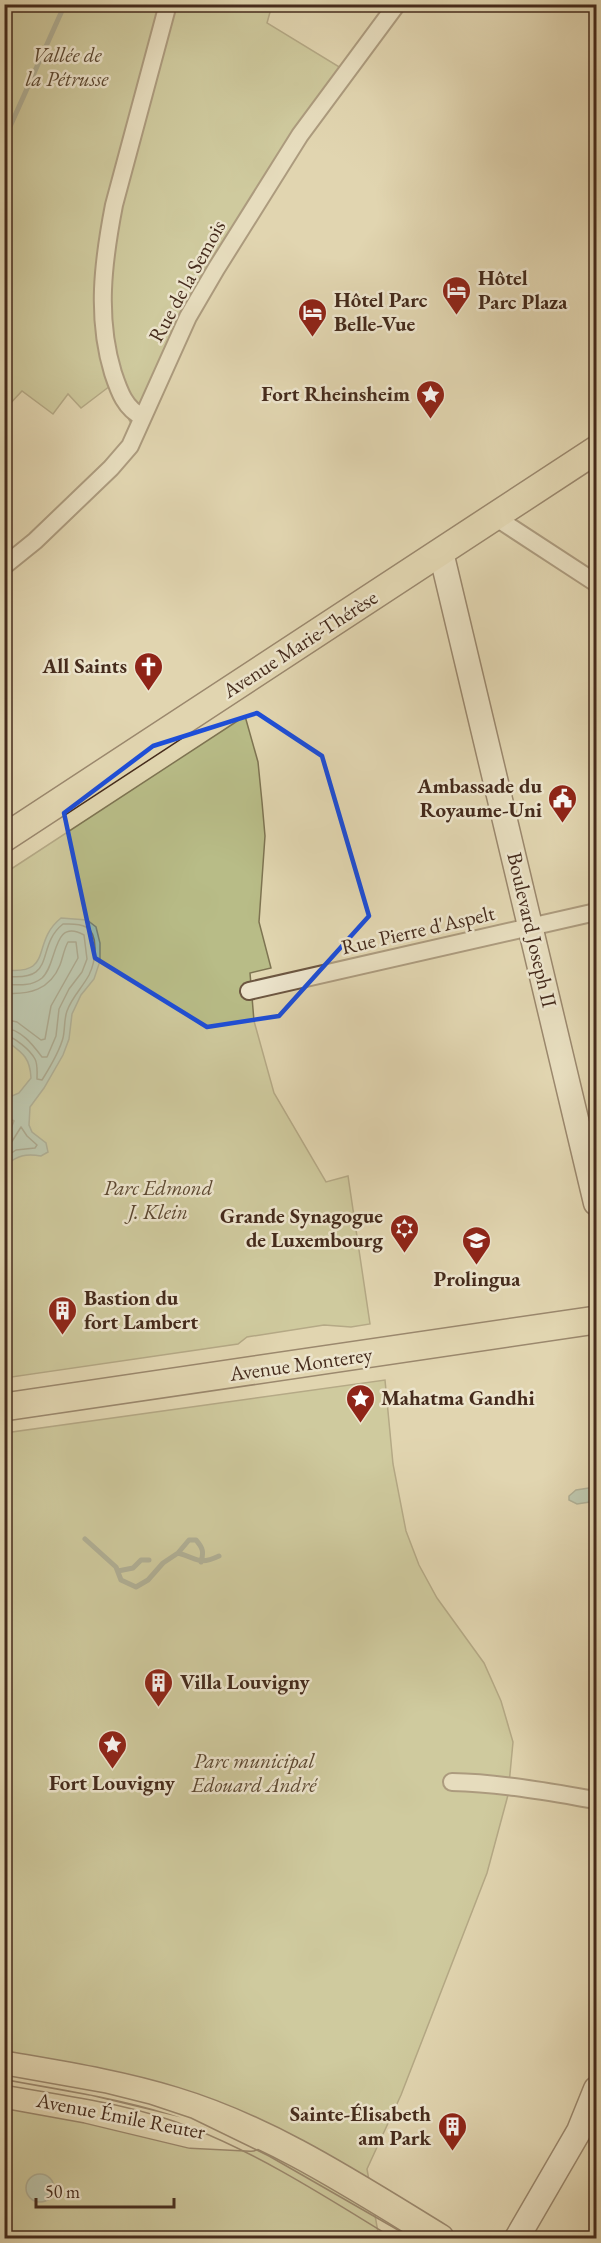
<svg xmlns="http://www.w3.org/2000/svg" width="601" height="2243" font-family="'EB Garamond',serif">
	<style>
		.green { fill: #b8bc87; stroke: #7e7452; stroke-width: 1.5 }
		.water { fill: #94b9ad; stroke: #748073; stroke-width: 1.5 }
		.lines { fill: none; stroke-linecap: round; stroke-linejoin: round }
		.shore { stroke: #6c7264; stroke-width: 1.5 }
		.stream { stroke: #748073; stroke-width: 5 }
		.street-casing { stroke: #6c5641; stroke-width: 20 }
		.secondary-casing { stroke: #452b1c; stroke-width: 27 }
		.primary-casing { stroke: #452b1c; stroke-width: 30 }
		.street { stroke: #ece4cc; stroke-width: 16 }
		.secondary { stroke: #ece4cc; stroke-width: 24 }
		.primary { stroke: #e1d6b0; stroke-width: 27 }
		.tram { stroke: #452b1c; stroke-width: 1.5 }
		.marked { fill: none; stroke: #1d4ed8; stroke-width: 4.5; stroke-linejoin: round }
		.labels { text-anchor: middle; stroke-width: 5; stroke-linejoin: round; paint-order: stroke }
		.park-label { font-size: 21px; font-style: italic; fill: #5c4831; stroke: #ece4cc }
		.poi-label { font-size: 21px; font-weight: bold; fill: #452b1c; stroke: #ece4cc; text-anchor: start }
		.street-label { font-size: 21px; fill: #452b1c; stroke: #ece4cc }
	</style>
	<rect width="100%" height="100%" fill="#e1d6b0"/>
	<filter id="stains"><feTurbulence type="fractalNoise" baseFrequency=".00333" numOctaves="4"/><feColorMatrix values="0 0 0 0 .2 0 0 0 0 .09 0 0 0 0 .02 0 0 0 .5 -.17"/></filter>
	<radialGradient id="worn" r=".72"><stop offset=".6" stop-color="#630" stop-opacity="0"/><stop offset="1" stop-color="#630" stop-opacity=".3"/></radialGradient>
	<!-- green -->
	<path class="green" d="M4,5h268l-5,18 74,45 -131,197 -30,50 -48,110 -22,-39 -29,22 -13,-14 -15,20 -31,-23 -17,18z
		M245,716l13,46 4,40 3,34 -6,86 12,46 -21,5 4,48 20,72 52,89 22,-6 22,148 -19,3 -27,-2 -77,12 -9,7 -233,34v-505z
		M385,1380l8,84 13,67 13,34 18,33 47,65 17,38 12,41 -5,53 -21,78 -86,222 -34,74 12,69h-374v-805z"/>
	<!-- water -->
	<path class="water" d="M61,918l26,2 9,7 4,16v18l-6,18 -13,16 -9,19 -3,25 -6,16 -19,33 -14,19 -1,18 3,7 14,11 2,9 -7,4c-16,-3 -23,0 -36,9v-22l9,-22 -9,-7v-15l14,-6 12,-15c-1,-22 -10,-26 -26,-38v-70c50,5 25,-27 56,-52z
		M595,1487l1,2v12l-19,3 -8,-4v-4l7,-6z
		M26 2188a14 14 0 1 1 28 0a14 14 0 1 1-28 0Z"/>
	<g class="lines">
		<!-- shore -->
		<path class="shore" d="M4,976c55,7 30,-29 59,-52 7,0 16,-1 23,3 14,8 9,36 3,48 -7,13 -17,22 -22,36 -3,8 -2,19 -4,27 -4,15 -13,29 -21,42l-5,-1c0,-6 1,-14 -2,-20 -5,-9 -20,-22 -31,-24
			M4,984c13,1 27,3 38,-6 16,-14 10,-61 42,-43l3,24 -5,13 -13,17 -10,20 -3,27 -9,21h-5c-9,-12 -21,-28 -38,-29
			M4,993c25,2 46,-3 56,-28 3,-8 4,-16 8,-23h8l2,16 -27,48 -6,33 -4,1 -24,-18 -13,-3
			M4,1145l7,-2 10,-16 6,9 10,9 -2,3 -19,2 -12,8"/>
		<!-- stream -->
		<path class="stream" d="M4,140l61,-136
			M85,1539l31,28 5,13 15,7 12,-7 15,-17 15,-10c19,5 20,13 41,3
			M178,1553l11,-13h7c7,8 8,12 5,22
			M118,1571l15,-3 8,-8h8"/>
		<defs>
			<path id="street" d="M143,417c-18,-8 -24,-26 -30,-44 -17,-56 -10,-111 1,-168l54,-201
				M495,517l101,66
				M4,566l31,-25 76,-73 19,-22 58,-129 28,-48 84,-134 97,-131
				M249,991l347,-79
				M452,1782c49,1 96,10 144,18"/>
			<path id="secondary" d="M441,552l155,651
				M517,2238l62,-107 17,-42"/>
			<path id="primary" d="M4,838l592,-388
				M4,1407l592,-87
				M4,2065c57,10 115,19 170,36 96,29 181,85 266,137
				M4,2094l83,15 104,25 60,3"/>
		</defs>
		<!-- street casing -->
		<use href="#street" class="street-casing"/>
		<!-- secondary casing -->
		<use href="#secondary" class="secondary-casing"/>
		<!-- primary casing -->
		<use href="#primary" class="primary-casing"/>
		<!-- street -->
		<use href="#street" class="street"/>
		<!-- secondary -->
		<use href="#secondary" class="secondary"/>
		<!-- primary -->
		<use href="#primary" class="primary"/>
		<!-- tram -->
		<path class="tram" d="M4,2075l101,18 44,11 42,14 78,38 143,82
			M4,2085c63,11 129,19 188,43 71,28 137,71 201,110"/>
	</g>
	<!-- marked area -->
	<path d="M0 0H601V2243H0ZM257,713l65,43 47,160 -90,100 -72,11 -112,-69 -31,-145 89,-67z" fill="#e1d6b0" fill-opacity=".55" fill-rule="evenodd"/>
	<path class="marked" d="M257,713l65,43 47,160 -90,100 -72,11 -112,-69 -31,-145 89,-67z"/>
	<!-- icons -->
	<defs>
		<symbol id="hotel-pin" viewBox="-11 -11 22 30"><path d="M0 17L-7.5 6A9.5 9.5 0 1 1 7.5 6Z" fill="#8f2418" stroke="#ece4cc"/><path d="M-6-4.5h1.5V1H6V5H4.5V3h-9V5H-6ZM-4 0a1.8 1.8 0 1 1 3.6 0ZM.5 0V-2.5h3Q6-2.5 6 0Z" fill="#fff"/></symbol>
		<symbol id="sight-pin" viewBox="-11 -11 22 30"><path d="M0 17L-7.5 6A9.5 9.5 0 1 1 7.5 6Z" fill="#8f2418" stroke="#ece4cc"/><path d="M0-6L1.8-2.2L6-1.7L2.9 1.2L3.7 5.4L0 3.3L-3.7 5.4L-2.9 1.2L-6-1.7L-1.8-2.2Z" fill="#fff"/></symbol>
		<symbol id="church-pin" viewBox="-11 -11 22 30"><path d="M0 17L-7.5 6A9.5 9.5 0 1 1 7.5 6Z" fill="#8f2418" stroke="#ece4cc"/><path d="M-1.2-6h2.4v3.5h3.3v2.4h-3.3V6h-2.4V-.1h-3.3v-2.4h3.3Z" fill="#fff"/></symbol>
		<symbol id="civic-pin" viewBox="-11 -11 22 30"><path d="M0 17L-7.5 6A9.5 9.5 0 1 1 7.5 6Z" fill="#8f2418" stroke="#ece4cc"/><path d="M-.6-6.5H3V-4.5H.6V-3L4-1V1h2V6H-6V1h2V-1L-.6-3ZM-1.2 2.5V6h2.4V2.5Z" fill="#fff"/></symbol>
		<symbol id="synagogue-pin" viewBox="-11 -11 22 30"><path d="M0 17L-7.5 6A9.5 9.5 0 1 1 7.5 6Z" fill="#8f2418" stroke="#ece4cc"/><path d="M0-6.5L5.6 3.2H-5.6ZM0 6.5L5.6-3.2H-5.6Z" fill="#fff"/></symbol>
		<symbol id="school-pin" viewBox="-11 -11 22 30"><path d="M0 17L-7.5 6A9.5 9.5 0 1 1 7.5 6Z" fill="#8f2418" stroke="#ece4cc"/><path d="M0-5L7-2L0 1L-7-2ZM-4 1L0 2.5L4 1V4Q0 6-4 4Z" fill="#fff"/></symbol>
		<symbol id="building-pin" viewBox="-11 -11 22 30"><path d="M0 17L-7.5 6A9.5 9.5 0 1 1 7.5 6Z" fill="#8f2418" stroke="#ece4cc"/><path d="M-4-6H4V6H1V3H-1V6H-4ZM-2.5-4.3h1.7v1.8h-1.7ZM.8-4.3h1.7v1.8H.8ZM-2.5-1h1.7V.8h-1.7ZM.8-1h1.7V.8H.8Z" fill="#fff"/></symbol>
	</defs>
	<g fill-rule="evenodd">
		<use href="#hotel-pin" x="440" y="274" width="33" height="45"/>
		<use href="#hotel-pin" x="296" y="296" width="33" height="45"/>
		<use href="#sight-pin" x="414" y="378" width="33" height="45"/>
		<use href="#church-pin" x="132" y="650" width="33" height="45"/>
		<use href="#civic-pin" x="546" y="782" width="33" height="45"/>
		<use href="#synagogue-pin" x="388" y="1212" width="33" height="45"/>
		<use href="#school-pin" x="460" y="1224" width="33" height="45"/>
		<use href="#building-pin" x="46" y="1294" width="33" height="45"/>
		<use href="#sight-pin" x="344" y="1382" width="33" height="45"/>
		<use href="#building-pin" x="142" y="1666" width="33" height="45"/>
		<use href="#sight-pin" x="96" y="1728" width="33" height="45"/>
		<use href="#building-pin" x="436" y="2110" width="33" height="45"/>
	</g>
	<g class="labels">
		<!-- park labels -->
		<g class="park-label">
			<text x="67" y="62">Vallée de<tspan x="67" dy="24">la Pétrusse</tspan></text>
			<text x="158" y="1195">Parc Edmond<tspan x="158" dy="24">J. Klein</tspan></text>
			<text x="254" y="1768">Parc municipal<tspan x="254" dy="24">Edouard André</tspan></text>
		</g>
		<!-- poi labels -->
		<g class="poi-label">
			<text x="478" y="285">Hôtel<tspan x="478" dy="24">Parc Plaza</tspan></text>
			<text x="334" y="307">Hôtel Parc<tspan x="334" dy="24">Belle-Vue</tspan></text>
			<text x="410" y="401" text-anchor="end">Fort Rheinsheim</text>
			<text x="127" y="673" text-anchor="end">All Saints</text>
			<text x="542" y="793" text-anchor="end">Ambassade du<tspan x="542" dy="24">Royaume-Uni</tspan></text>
			<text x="383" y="1223" text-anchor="end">Grande Synagogue<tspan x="383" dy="24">de Luxembourg</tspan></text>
			<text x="477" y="1286" text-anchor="middle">Prolingua</text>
			<text x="84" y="1305">Bastion du<tspan x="84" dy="24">fort Lambert</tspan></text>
			<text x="381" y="1405">Mahatma Gandhi</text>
			<text x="180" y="1689">Villa Louvigny</text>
			<text x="112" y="1790" text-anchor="middle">Fort Louvigny</text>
			<text x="431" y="2121" text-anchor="end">Sainte-Élisabeth<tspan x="431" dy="24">am Park</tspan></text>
		</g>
		<!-- street labels -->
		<g class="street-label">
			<text transform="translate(187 281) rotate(-61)" y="7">Rue de la Semois</text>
			<text transform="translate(300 644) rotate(-33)" y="7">Avenue Marie-Thérèse</text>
			<text transform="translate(418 930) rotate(-13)" y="7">Rue Pierre d'Aspelt</text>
			<text transform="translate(532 930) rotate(77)" y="7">Boulevard Joseph II</text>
			<text transform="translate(301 1364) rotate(-8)" y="7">Avenue Monterey</text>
			<text transform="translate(121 2116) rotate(11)" y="7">Avenue Émile Reuter</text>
		</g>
	</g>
	<!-- margin -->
	<rect width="601" height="2243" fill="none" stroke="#e1d6b0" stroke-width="24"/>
	<rect x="6" y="6" width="589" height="2231" fill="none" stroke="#452b1c" stroke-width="3"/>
	<rect x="12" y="12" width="577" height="2219" fill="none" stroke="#452b1c" stroke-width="1.5"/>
	<!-- scale -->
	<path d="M36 2198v9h138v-9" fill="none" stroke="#452b1c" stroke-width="3"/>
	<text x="45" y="2198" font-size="18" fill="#452b1c" stroke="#ece4cc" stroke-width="4.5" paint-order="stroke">50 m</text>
	<rect width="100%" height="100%" filter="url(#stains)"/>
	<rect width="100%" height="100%" fill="url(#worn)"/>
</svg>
